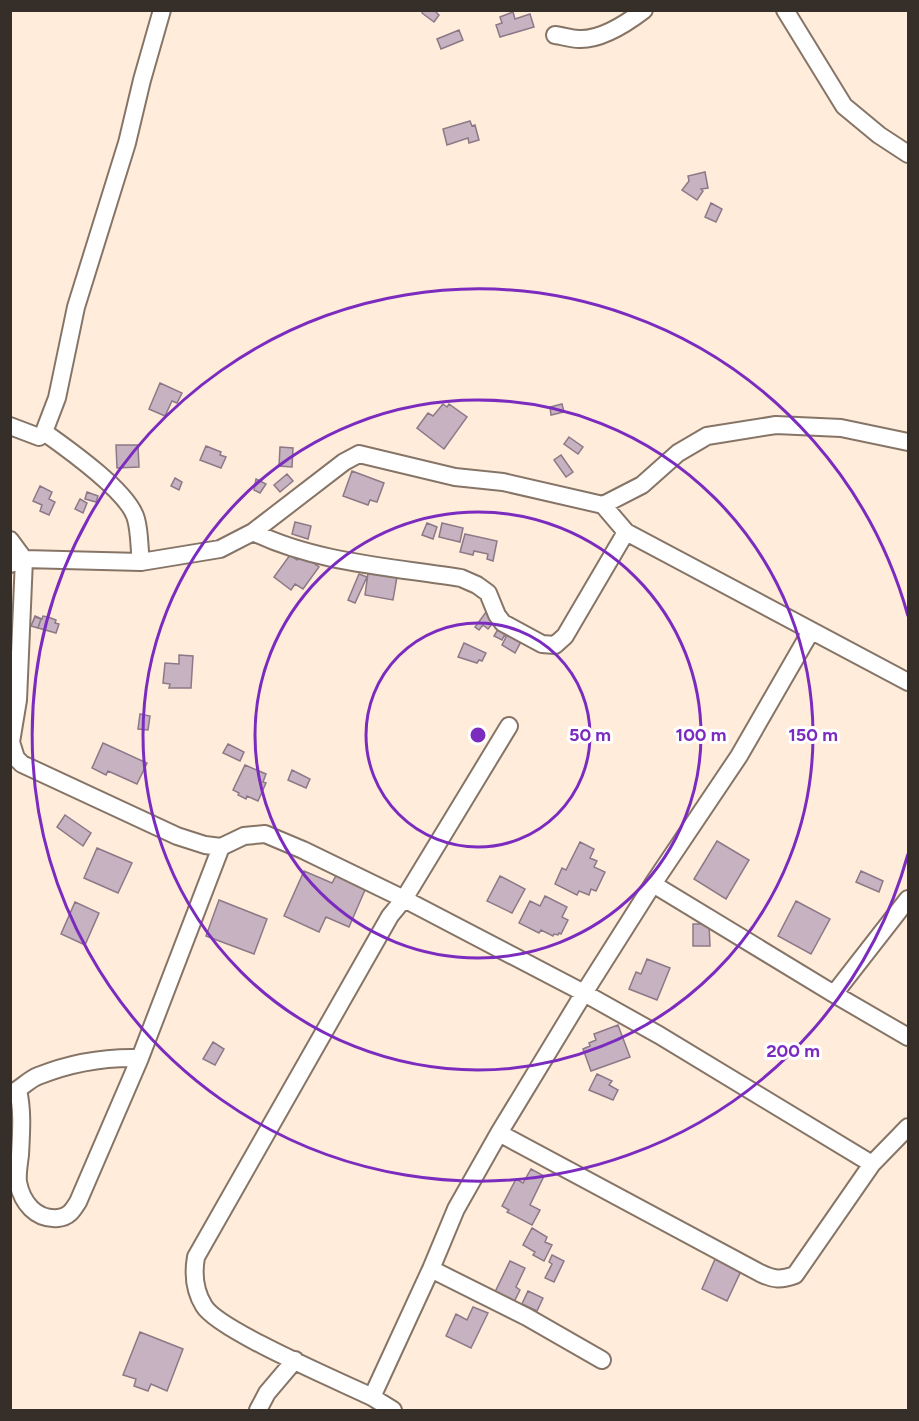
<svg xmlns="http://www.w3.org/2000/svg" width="919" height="1421" font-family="Figtree,sans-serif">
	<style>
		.building { fill: #c6b2c1; stroke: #8c7987; stroke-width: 1.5 }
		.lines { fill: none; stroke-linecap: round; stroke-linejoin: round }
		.minor-casing { stroke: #867567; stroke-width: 20 }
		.minor { stroke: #fff; stroke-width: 16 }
		.ring { fill: none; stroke: #7b2cbf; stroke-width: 3 }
		.centre { fill: #7b2cbf; stroke: #fff; stroke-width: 3 }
		.ring-label { font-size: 18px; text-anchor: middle; font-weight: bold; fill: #7b2cbf; stroke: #fff; stroke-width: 6; stroke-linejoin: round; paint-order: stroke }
	</style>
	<rect width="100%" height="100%" fill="#ffecdb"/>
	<!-- building -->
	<path class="building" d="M423,10h11l5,5 -5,7 -12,-9z
		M513,12l2,7 15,-5 4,13 -34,10 -4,-12 6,-2 -2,-6z
		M459,30l4,10 -22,9 -4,-10z
		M470,121l2,5 3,-1 4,15 -10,3 -1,-5 -21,7 -4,-16z
		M705,172l3,16 -7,1 2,2 -6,9 -15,-10 7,-9 -1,-5z
		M711,203l11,6 -6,13 -11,-5z
		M160,383l22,10 -5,10 -5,-2 -7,15 -16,-7z
		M443,404l4,3 2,-3 18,13 -23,32 -27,-21 11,-15 5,3z
		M562,404l2,8 -13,3 -1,-8z
		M569,437l14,10 -5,7 -14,-10z
		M116,445h22l1,22 -22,1z
		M206,446l15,6 -1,3 6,2 -5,11 -21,-8z
		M280,447l13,1 -1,19 -13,-1z
		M561,455l12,17 -7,5 -12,-17z
		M352,471l32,12 -7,19 -7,-2 -2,5 -25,-9z
		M287,474l6,7 -13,11 -6,-7z
		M175,478l7,4 -3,8 -8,-4z
		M256,479l10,5 -6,9 -6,-3z
		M40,486l12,6 -3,7 6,3 -6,13 -9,-4 2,-6 -9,-4z
		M87,492l11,4 -2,6 -11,-3z
		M80,499l7,4 -4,10 -8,-4z
		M295,522l16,4 -3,13 -16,-5z
		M427,523l10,4 -4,12 -11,-4z
		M442,523l21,5 -3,14 -21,-5z
		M465,534l32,7 -4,20 -6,-2 1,-5 -14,-3 -1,4 -13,-3z
		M301,554l18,13 -16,22 -8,-5 -4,6 -17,-13 16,-22 7,5z
		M369,566l29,5 -5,29 -28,-5z
		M359,574l8,3 -12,26 -7,-3z
		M486,612l10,7 -8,10 -5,-4 -4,5 -4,-3z
		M35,616l7,3 1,-3 5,1 8,3 -1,3 4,1 -3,9 -25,-7z
		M35,617l6,2 -3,9 -7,-2z
		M501,624l23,12 -9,17 -13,-8 4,-8 -2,-1 -2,4 -8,-4z
		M464,643l22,10 -4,8 -3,-1 -2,3 -19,-6z
		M179,655l14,1 -2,32h-22l1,-4 -7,-1 2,-20 14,1z
		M140,714l10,2 -2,14 -10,-1z
		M103,743l44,20 -10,21 -29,-13 -2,4 -14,-7z
		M228,744l16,8 -4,9 -17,-8z
		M245,765l21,9 -3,8 3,1 -8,18 -11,-5 -1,3 -8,-4 1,-2 -6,-3z
		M292,770l18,9 -4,9 -18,-8z
		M65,815l26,18 -8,13 -26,-19z
		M717,841l32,19 -23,39 -32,-20z
		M580,842l14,7 -4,9 7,3 -3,6 11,5 -9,19 -5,-2 -2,6 -10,-4 -2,4 -22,-11 7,-16 4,2z
		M97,848l35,15 -14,30 -34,-15z
		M339,870l29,13 -19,44 -23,-10 -7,15 -35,-16 20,-45 28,12z
		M861,871l22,10 -4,11 -23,-10z
		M500,876l25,13 -13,24 -25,-12z
		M545,896l22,11 -5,10 6,3 -7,14 -2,-1 -1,2 -4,-1 -1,2 -12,-6 -2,3 -20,-10 11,-22 10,5z
		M219,900l48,19 -13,35 -48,-18z
		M796,901l34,18 -19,35 -33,-18z
		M75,902l24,11 -14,32 -24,-11z
		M693,924h16l1,22h-17z
		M647,959l23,9 -13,32 -28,-11 7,-17 5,2z
		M618,1025l12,32 -39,14 -8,-22 7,-3 -1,-3 7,-3 -2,-6z
		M213,1042l11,7 -9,16 -12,-6z
		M597,1074l15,7 -3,4 9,5 -5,10 -24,-10z
		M531,1169l13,7 -14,29 10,5 -8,15 -25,-13 2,-2 -7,-4 14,-27 7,4z
		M532,1228l15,9 -2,5 7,3 -8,16 -11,-6 2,-3 -12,-7z
		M552,1255l12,6 -10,21 -9,-4 7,-14 -3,-2z
		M716,1257l26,12 -15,32 -25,-12z
		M510,1261l15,7 -9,19 4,3 -6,12 -19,-10z
		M528,1291l15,7 -6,13 -15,-7z
		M473,1307l15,6 -17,35 -25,-12 10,-22 11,6z
		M140,1332l43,17 -16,42 -16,-7 -3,7 -14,-5 2,-7 -13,-4z"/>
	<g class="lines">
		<defs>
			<path id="minor" d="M785,10l59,96 35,29 29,19
				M555,35c8,1 16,4 24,4 22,1 48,-16 65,-29
				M10,426l29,11 5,-5 13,-34 19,-91 51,-164 15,-63 20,-70
				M44,432c24,17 85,60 92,87 4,14 3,29 5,43
				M603,505l23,27 282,150
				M253,532c63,31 140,35 208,46l16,7 11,8 9,22 6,8 39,21 13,1 10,-9 61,-104
				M10,540l14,19 -6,141 -7,42 5,16 6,6 155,72 28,9 16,2 23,-11 21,-2 38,16 101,49 180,94 75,42 213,129
				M10,564l14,-5 117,3 79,-13 33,-17 91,-70 15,-8 96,23 48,5 100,23 39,-20 36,-32 29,-17 69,-11 65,3 67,14
				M653,884l181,110 74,43
				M834,994l74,-95
				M18,1090c5,22 3,43 2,65 -1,8 -3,19 -2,27 4,21 18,38 40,36 11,-1 15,-8 20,-16l62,-144 81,-211
				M10,1094c11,-5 18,-14 28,-18 32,-13 68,-19 102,-18
				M499,1133l261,140c14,7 21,7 35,2l77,-111 36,-37
				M431,1269l96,48 75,43
				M372,1397l59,-128 25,-60 43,-76 85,-140 69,-109 86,-128 72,-125
				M258,1410l9,-17 28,-33
				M393,1410l-21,-13c-31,-15 -154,-67 -168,-91 -10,-16 -11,-32 -8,-49l194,-341 14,-17 105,-173"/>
		</defs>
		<!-- minor casing -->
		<use href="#minor" class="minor-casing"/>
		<!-- minor -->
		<use href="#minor" class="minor"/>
	</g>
	<!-- distance rings -->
	<g class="ring">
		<circle cx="478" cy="735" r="112"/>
		<circle cx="478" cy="735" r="223"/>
		<circle cx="478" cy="735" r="335"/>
		<path d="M908 854A446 446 0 1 1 908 616"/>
	</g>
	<circle cx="478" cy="735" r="9" class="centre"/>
	<g class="ring-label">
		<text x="590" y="741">50 m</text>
		<text x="701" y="741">100 m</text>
		<text x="813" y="741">150 m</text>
		<text x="793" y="1057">200 m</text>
	</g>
	<!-- border -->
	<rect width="919" height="1421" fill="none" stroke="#362e28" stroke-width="24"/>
</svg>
